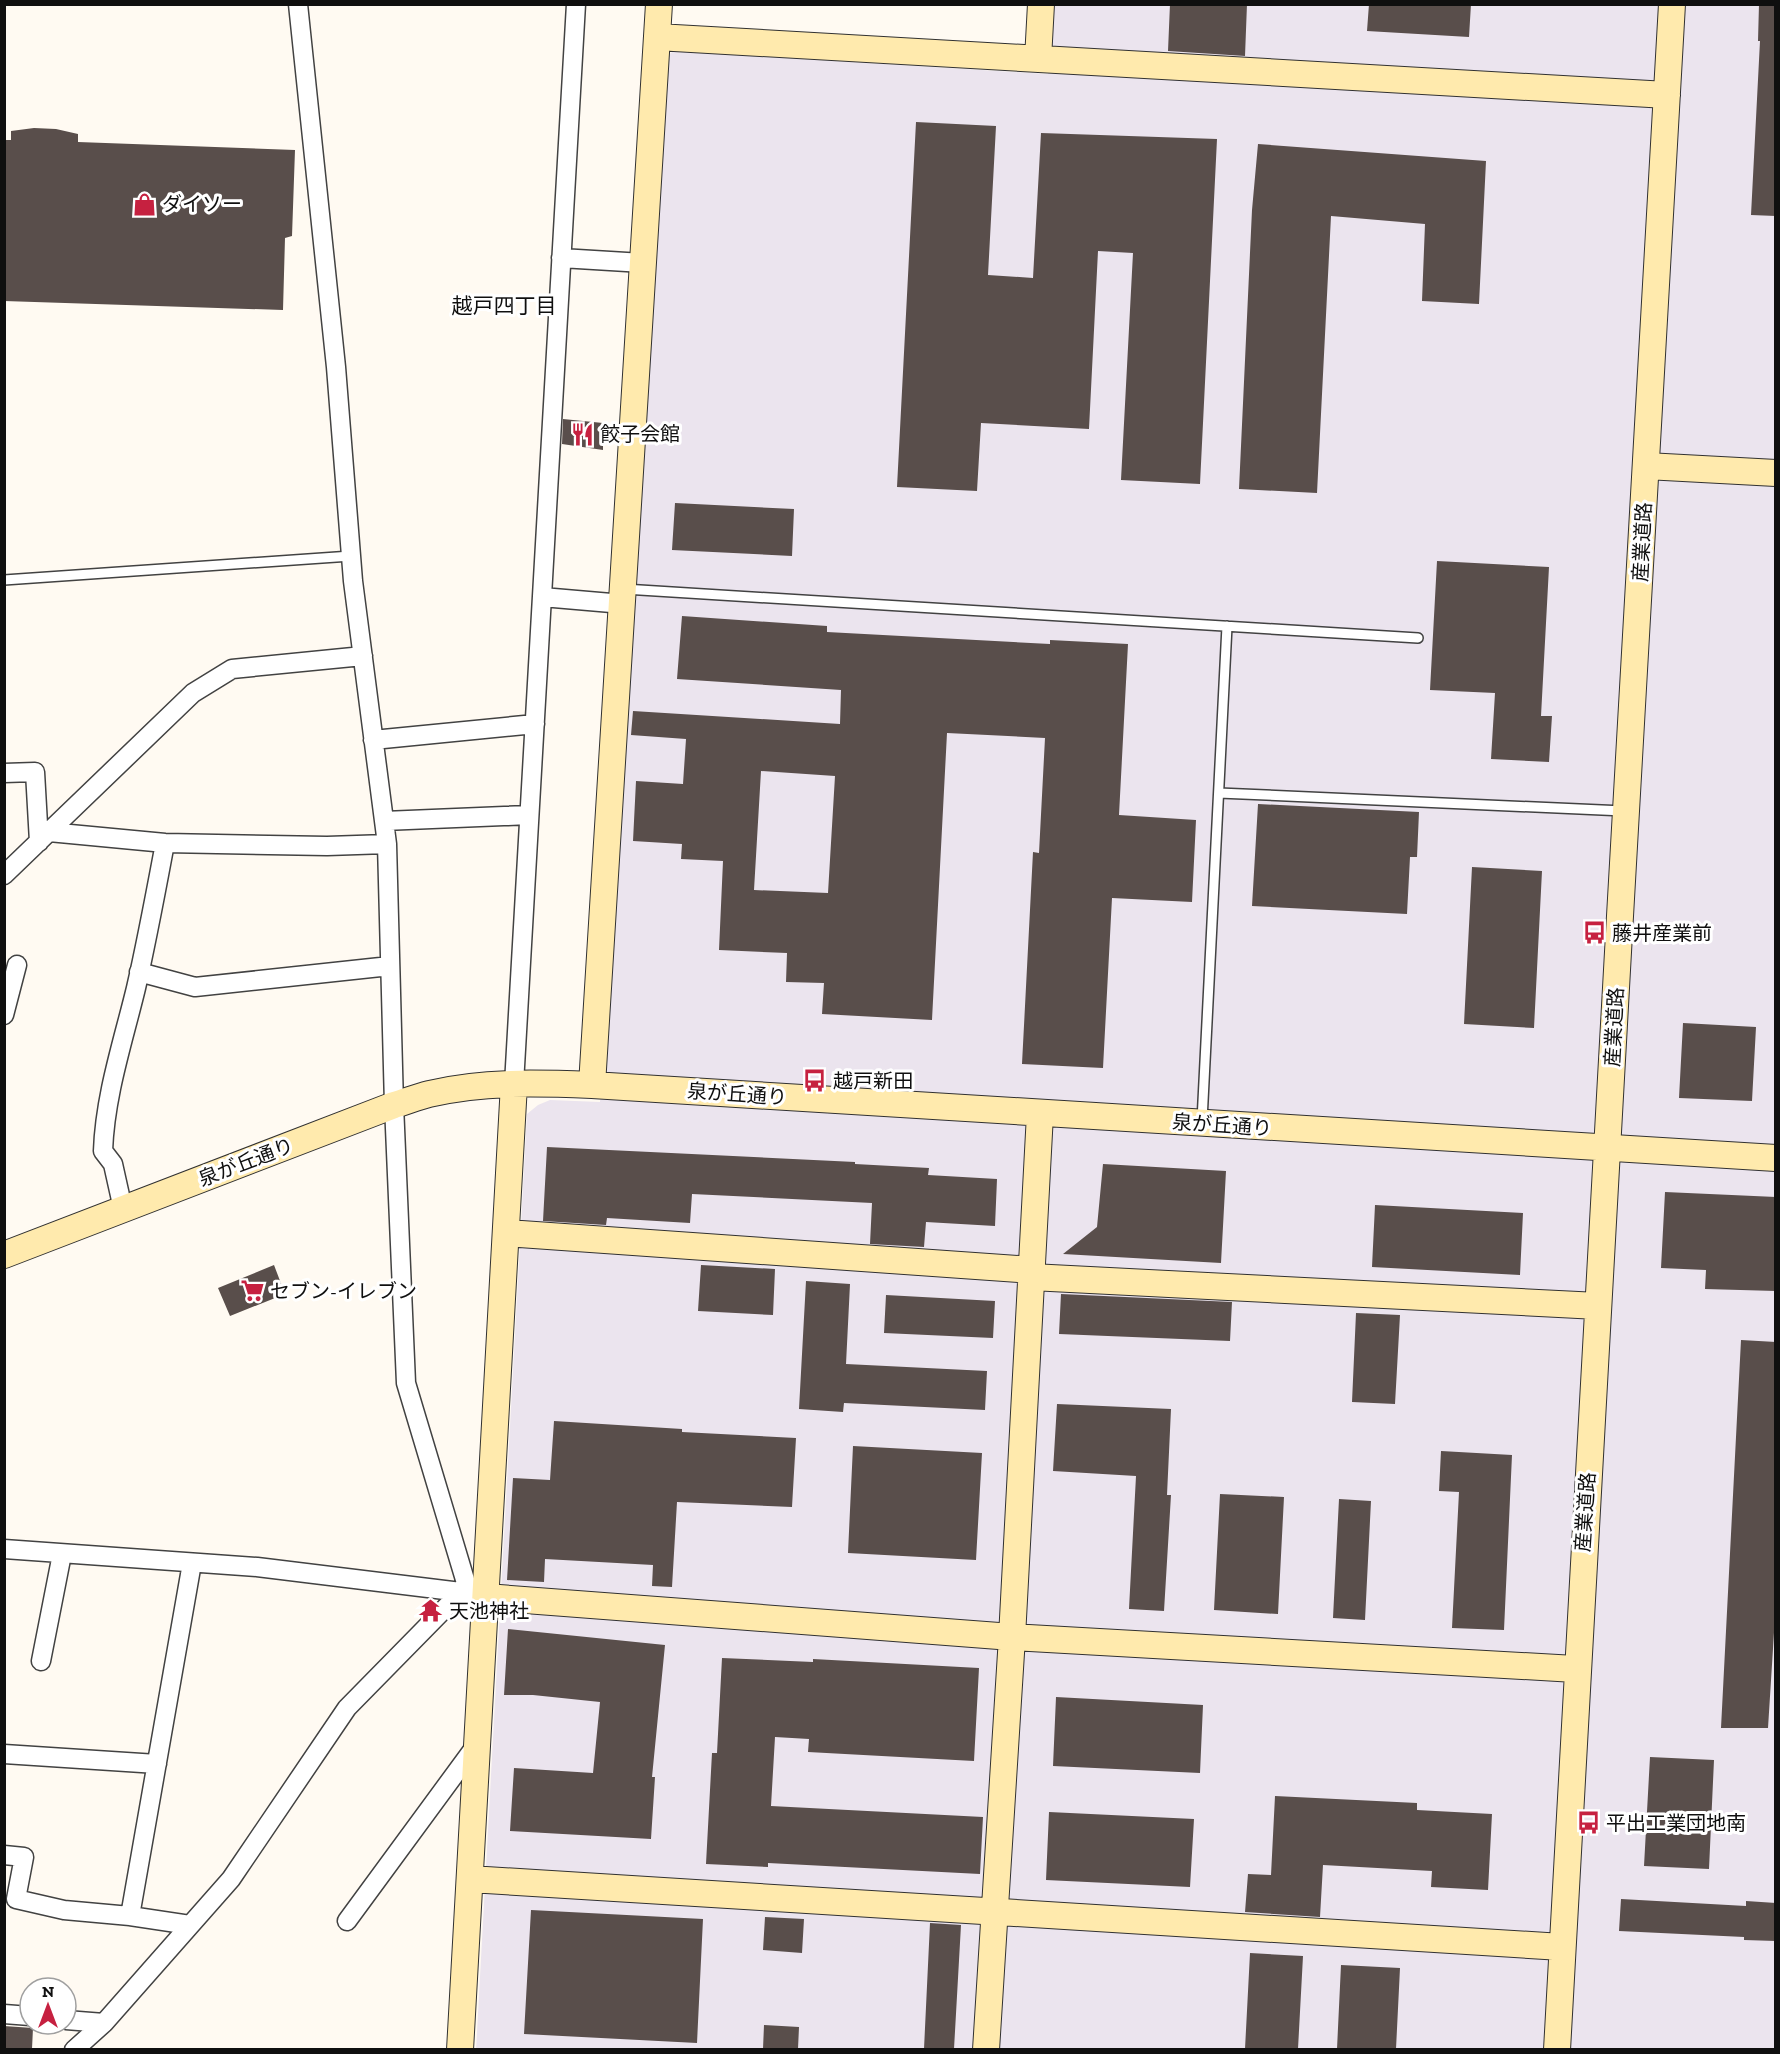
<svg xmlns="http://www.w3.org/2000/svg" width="1780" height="2054" font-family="'Zilla Slab','Noto Sans JP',serif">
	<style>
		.industrial { fill: #ebe4ee }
		.building { fill: #594e4b; fill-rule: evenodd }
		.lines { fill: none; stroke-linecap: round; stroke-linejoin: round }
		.lane-casing { stroke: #424242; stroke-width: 12 }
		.street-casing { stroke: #424242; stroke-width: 21 }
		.secondary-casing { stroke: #313131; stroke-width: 28 }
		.lane { stroke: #fff; stroke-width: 9 }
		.street { stroke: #fff; stroke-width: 18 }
		.secondary { stroke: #ffeaad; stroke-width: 26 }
		.labels { text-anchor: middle; stroke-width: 6; stroke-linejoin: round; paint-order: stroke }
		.poi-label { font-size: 20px; fill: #0f0f0f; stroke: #fff; text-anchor: start }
		.street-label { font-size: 20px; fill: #0f0f0f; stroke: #fff }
		.neighbourhood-label { font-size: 21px; fill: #0f0f0f; stroke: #fff }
	</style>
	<rect width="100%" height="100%" fill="#fffaf2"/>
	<!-- industrial -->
	<path class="industrial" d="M1053,5h722v2044l-1299,1 51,-936 11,-9 12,-5 50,2 65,-1045 9,-6 374,23z"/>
	<!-- building -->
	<path class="building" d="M1170,4h77l-2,52 -77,-5z
		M1369,4h102l-2,33 -102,-6z
		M1759,4h17v212l-25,-1 9,-174h-2z
		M916,122l80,4 -8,149 45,3 8,-145 176,6 -17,345 -79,-4 12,-227 -35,-2 -9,178 -108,-6 -4,68 -80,-4z
		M34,128l22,1 22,5v8l217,8 -3,86 -7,2 -2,72 -279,-9v-161h7v-9z
		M1258,144l228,17 -7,143 -57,-3 3,-77 -94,-8 -14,277 -78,-4 13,-279z
		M563,419l40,4v27l-41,-6z
		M675,503l119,6 -2,47 -120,-6z
		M1437,561l112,6 -8,149h11l-3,46 -58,-3 4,-66 -65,-3z
		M682,616l145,10v6l223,12v-4l78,4 -9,171 77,5 -4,82 -80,-4 -9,170 -81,-4 11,-212 6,1 6,-115 -98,-5 -15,287 -110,-6 2,-31 -38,-1 1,-29 -68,-3 4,-89 -42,-2 1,-15 -49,-3 3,-60 47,3 3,-45 -55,-4 2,-24 207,13 1,-34 -164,-11zM761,771l74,5 -7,117 -74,-3z
		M1258,804l161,8 -2,45h-7l-3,57 -155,-8z
		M1472,867l70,4 -8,157 -70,-4z
		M1683,1023l73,4 -4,74 -73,-3z
		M547,1147l308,15v2l74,4 -1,7 69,4 -2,47 -69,-4 -2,25 -54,-3 2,-41 -180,-9 -2,29 -83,-5 -1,7 -63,-4z
		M1103,1164l123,7 -5,92 -158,-9 34,-27z
		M1665,1192l111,5v94l-71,-2 1,-19 -45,-2z
		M1375,1205l148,8 -3,62 -148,-8z
		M274,1265l11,29 -55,22 -12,-28z
		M701,1265l74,4 -2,46 -75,-4z
		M806,1281l44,3 -4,80 141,7 -2,39 -141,-7 -1,9 -44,-3z
		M1061,1294l171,8 -2,39 -171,-7z
		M886,1295l109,6 -2,37 -109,-5z
		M1356,1313l44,2 -5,89 -43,-2z
		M1741,1340l35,2v259l-8,127h-47z
		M1057,1404l114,5 -4,86h4l-7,116 -35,-2 7,-133 -83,-5z
		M554,1421l128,8v3l114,6 -4,69 -115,-5 -5,85 -20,-1 1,-21 -108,-6 -1,23 -37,-2 6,-102 37,2z
		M853,1446l129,7 -6,107 -128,-7z
		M1441,1451l71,4 -8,175 -52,-2 7,-136 -20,-1z
		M1220,1494l64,3 -6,117 -64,-4z
		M1339,1499l32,2 -6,119 -32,-2z
		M508,1629l157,16 -13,132h3l-4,62 -141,-8 4,-63 79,5 7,-71 -67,-7h-29z
		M722,1658l91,4v-3l166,9 -5,93 -166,-9 1,-13 -34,-2 -4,69 212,11 -3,57 -212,-11v4l-62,-3 6,-111h5z
		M1056,1697l147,8 -3,68 -147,-7z
		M1650,1757l64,3 -5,109 -65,-3z
		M1275,1796l142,7v7l75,4 -4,76 -57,-3 1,-16 -109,-6 -3,52 -75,-5 3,-38 23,1z
		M1049,1812l145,7 -4,68 -144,-7z
		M1621,1899l125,7v-5l30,2v38l-32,-1v-3l-125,-6z
		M531,1910l172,9 -6,124 -173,-9z
		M765,1917l39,2 -2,34 -39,-3z
		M930,1923l31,2 -7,124h-30z
		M1250,1953l53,3 -5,93h-53z
		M1341,1965l59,3 -4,81h-59z
		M764,2025l35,2 -1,22h-35z
		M4,2026l29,2 -1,21h-28z"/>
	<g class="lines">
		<defs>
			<path id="lane" d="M4,580l347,-24
				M624,589l794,49
				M1219,793l405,18
				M1202,1121l25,-495"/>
			<path id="street" d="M298,4l38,363 17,214 34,263 7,261 12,278 63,210 17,4
				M561,258l82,5
				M542,597l81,7
				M373,740l162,-16
				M4,773l31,-1 4,70
				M384,821l145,-6
				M49,832l116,11 162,3 60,-2
				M4,875l189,-182 39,-24 131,-13
				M139,972l56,15 195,-21
				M4,1015l13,-50
				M514,1084l62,-1080
				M123,1209l-10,-45 -10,-13c2,-56 20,-109 33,-163 11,-48 20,-97 29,-145
				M4,1549l253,18 212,26
				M41,1661l21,-107
				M4,1754l153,10
				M4,1855l20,2 -8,42 48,11 66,6 62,-353
				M130,1916l60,9
				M347,1921l130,-177
				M4,2014l26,2
				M66,2020l38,3 127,-144 116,-171 114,-116
				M74,2050l30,-27"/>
			<path id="secondary" d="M657,37l1010,58
				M1038,59l3,-55
				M1646,466l130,7
				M592,1085l67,-1081
				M506,1233l526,37
				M4,1255l390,-150c11,-3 23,-8 35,-11 53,-13 110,-11 163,-9l1184,73
				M1031,1277l567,29
				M486,1597l526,40 563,32
				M470,1879l1092,68
				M460,2050l54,-966
				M986,2050l26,-413 28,-523
				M1557,2050c32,-682 80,-1364 115,-2046"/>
		</defs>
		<!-- lane casing -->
		<use href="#lane" class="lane-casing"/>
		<!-- street casing -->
		<use href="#street" class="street-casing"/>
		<!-- secondary casing -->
		<use href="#secondary" class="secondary-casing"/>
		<!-- lane -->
		<use href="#lane" class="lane"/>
		<!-- street -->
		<use href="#street" class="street"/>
		<!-- secondary -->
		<use href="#secondary" class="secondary"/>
	</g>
	<!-- icons -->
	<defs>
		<symbol id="shop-bare" viewBox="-9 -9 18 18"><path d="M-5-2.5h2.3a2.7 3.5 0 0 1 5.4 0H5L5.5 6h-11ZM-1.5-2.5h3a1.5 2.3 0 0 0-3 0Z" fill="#c62140" stroke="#fff" stroke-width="2.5" paint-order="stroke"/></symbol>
		<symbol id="restaurant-bare" viewBox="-9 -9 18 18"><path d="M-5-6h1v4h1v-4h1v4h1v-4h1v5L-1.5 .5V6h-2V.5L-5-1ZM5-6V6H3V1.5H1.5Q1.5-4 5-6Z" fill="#c62140" stroke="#fff" stroke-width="2.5" paint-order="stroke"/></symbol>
		<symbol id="bus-bare" viewBox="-9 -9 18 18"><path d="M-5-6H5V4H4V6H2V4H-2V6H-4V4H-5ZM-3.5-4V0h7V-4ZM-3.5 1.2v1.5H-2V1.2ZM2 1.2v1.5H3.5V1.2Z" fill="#c62140" stroke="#fff" stroke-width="2.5" paint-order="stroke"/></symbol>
		<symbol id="supermarket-bare" viewBox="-9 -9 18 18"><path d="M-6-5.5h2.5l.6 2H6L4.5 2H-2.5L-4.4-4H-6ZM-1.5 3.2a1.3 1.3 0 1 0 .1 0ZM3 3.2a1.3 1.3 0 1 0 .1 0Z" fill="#c62140" stroke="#fff" stroke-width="2.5" paint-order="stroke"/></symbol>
		<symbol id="temple-bare" viewBox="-9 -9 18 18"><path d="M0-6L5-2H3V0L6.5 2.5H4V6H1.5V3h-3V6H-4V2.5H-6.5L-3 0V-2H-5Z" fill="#c62140" stroke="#fff" stroke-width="2.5" paint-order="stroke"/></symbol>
	</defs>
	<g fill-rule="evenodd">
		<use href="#shop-bare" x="128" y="188" width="33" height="33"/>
		<use href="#restaurant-bare" x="566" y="418" width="33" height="33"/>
		<use href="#bus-bare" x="1578" y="916" width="33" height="33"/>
		<use href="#bus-bare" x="798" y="1064" width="33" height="33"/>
		<use href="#supermarket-bare" x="236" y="1274" width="33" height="33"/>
		<use href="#temple-bare" x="414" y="1594" width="33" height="33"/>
		<use href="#bus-bare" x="1572" y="1806" width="33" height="33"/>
	</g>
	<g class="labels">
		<!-- poi labels -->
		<g class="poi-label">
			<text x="162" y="211">ダイソー</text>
			<text x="600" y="441">餃子会館</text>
			<text x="1612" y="940">藤井産業前</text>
			<text x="833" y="1088">越戸新田</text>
			<text x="270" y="1298">セブン-イレブン</text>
			<text x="449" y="1618">天池神社</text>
			<text x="1606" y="1830">平出工業団地南</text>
		</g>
		<!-- street labels -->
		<g class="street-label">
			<text transform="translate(1642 542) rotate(-87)" y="7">産業道路</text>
			<text transform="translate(1614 1027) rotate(-87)" y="7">産業道路</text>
			<text transform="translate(737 1094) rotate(4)" y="7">泉が丘通り</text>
			<text transform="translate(1222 1125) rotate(4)" y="7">泉が丘通り</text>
			<text transform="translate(246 1162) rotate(-21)" y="7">泉が丘通り</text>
			<text transform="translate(1585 1512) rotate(-86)" y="7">産業道路</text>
		</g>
		<!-- neighbourhood labels -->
		<g class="neighbourhood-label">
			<text x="504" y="313">越戸四丁目</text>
		</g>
	</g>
	<!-- border -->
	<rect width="1780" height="2054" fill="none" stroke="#0f0f0f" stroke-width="12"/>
	<!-- north arrow -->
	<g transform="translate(48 2006)"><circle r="28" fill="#ffffff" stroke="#9f9f9f" stroke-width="1.5"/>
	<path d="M0-4.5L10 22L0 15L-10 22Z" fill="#c62140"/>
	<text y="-9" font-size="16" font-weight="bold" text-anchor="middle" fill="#0f0f0f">N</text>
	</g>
</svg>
